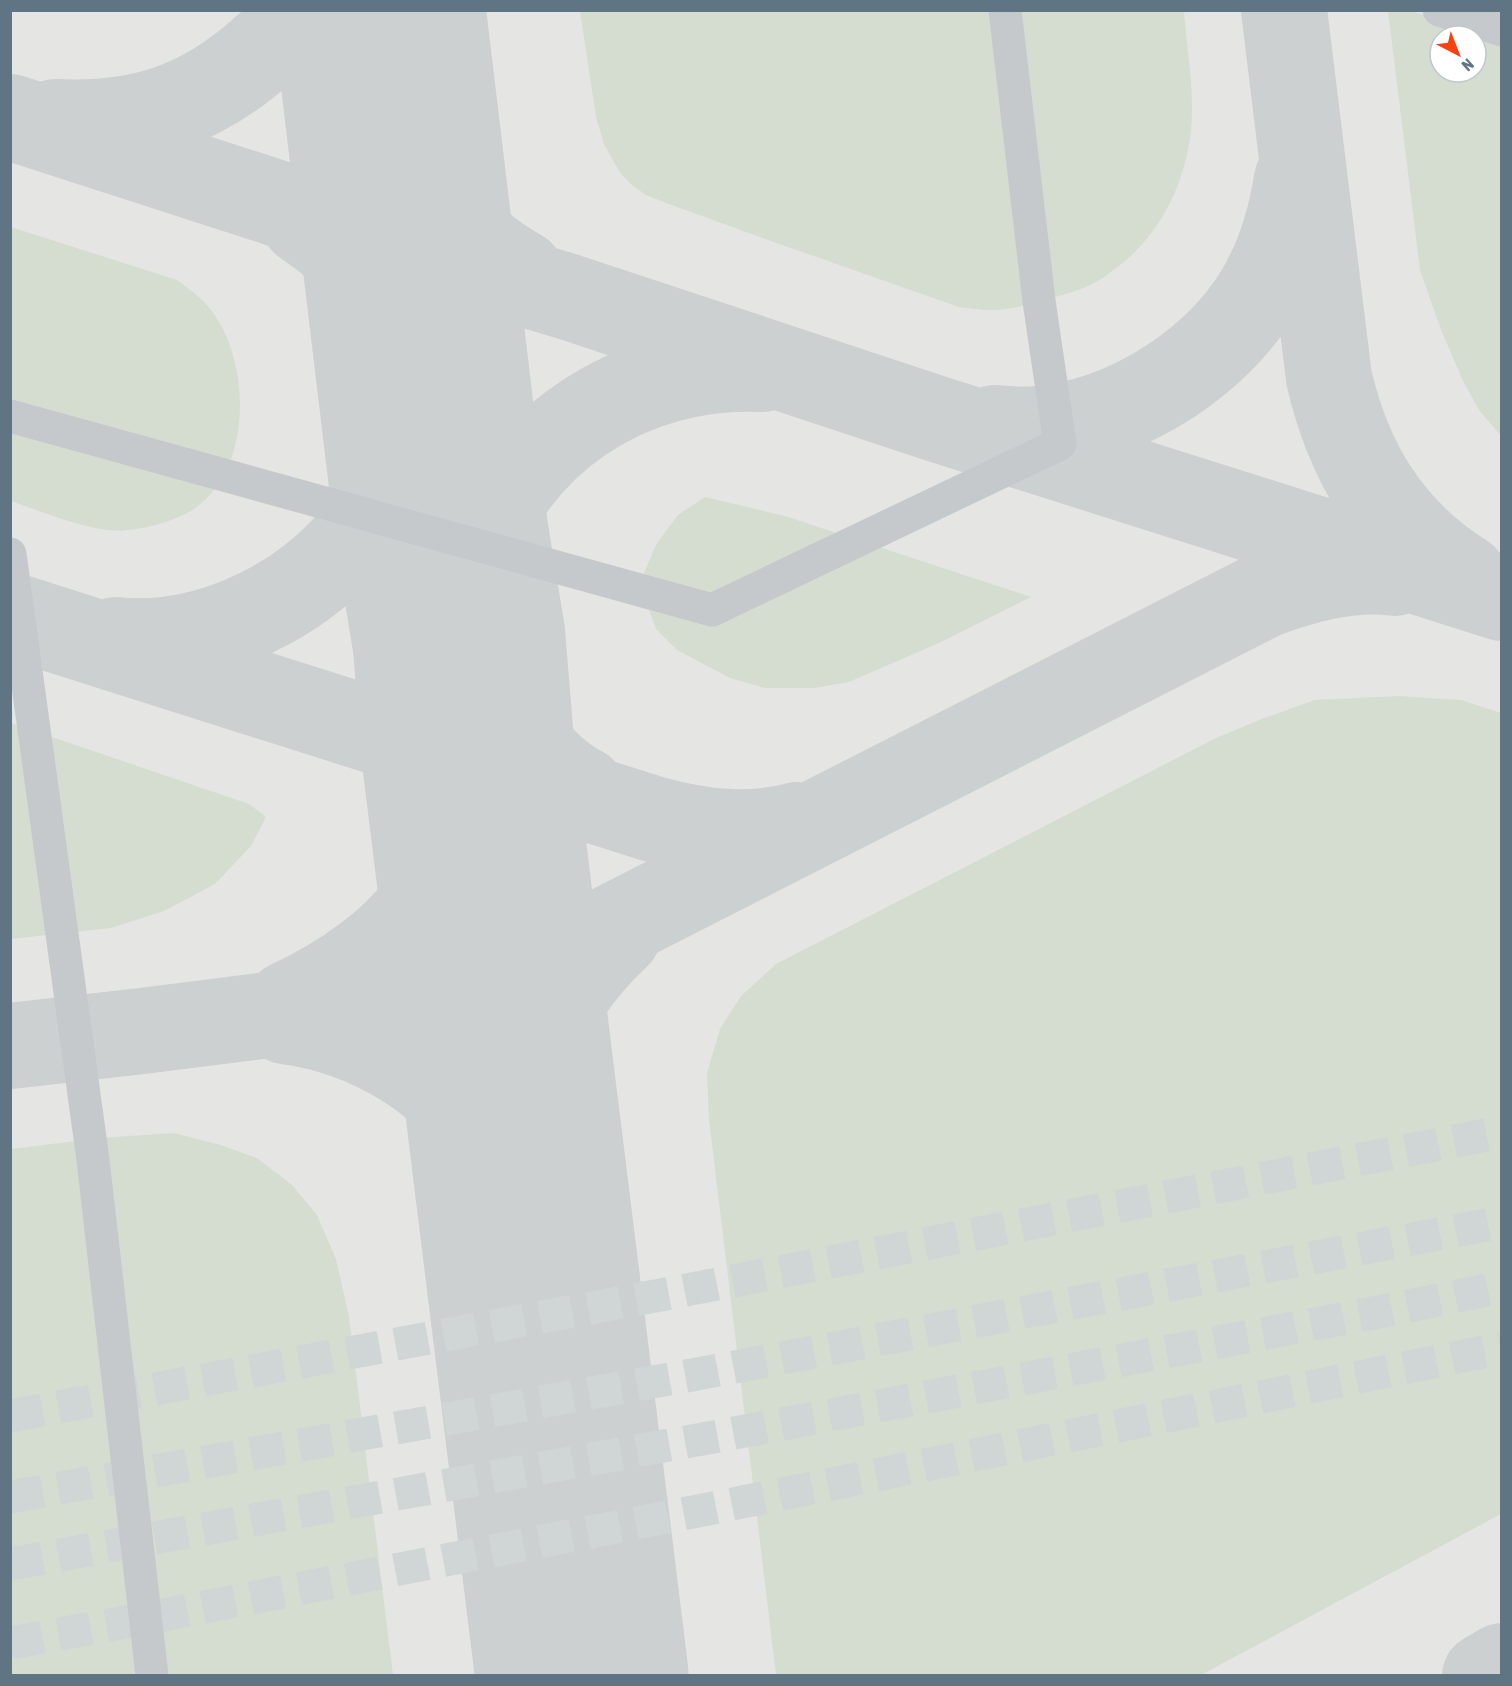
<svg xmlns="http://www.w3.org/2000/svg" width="1512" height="1686" font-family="'Asap Condensed',sans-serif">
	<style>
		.built { fill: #e5e6e3; fill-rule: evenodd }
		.green { fill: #d5ddd0; fill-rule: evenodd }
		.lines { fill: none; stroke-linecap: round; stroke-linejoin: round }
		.taxiway { stroke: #ccd0d0; stroke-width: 86 }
		.runway { stroke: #ccd0d0; stroke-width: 213 }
		.highway-tunnel { stroke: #d0d5d5; stroke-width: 33; stroke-dasharray: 33 16; stroke-linecap: butt }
		.minor { stroke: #c6c9cc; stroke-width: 33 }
	</style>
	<rect width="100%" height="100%" fill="#f5f5f0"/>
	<!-- built -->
	<path class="built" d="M11,11h1490v1664h-1490zM1440,36h36v36h-36z"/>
	<!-- green -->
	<path class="green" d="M580,11h604c3,41 12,85 6,127 -8,53 -32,99 -75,131 -6,4 -12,10 -19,13 -16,9 -34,13 -51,18 -18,5 -36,10 -54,10 -11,0 -22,-2 -32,-3l-191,-67 -102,-37 -20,-8 -13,-9 -11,-11 -7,-11 -11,-20 -8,-27z
		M1388,11h23l90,28v397l-22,-26 -15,-27 -23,-53 -21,-60zM1440,36h36v36h-36z
		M11,227l166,53c15,11 29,21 39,37 35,54 35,153 -22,192 -17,11 -45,19 -65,21 -32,5 -86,-18 -118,-29z
		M705,497l80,19 246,81 -90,45 -92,40 -34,6h-50l-35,-10 -53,-28 -21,-21 -10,-27 -2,-29 13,-30 21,-28z
		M1398,696l63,4 40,13v801l-300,161h-425l-67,-556 -2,-46 13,-44 21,-33 35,-32 438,-225 50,-21 51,-18z
		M11,723l238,81 17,13 -15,29 -36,38 -51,27 -53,17 -100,11z
		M174,1133l47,12 36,13 35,27 25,30 19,44 13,58 44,358 -382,1v-527l89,-11z"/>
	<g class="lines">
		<!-- taxiway -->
		<path class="taxiway" d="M1284,10l45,368c20,85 60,152 135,199
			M391,105c24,70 62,131 130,168
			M10,117l257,83 140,48 162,49 365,121 568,180
			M55,122c84,4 146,-16 208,-72 14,-12 28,-24 39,-40
			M995,428c93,12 200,-45 254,-121 26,-37 41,-83 48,-128
			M10,615l643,204c49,13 94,19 144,6
			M116,640c82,8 169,-30 225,-88 26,-27 45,-62 61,-96 10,-22 14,-36 18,-60 1,-6 3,-12 2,-18 -12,-49 -49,-98 -86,-131 -10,-10 -21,-17 -32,-25
			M583,790c-32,-16 -57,-47 -77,-75 -16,-22 -38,-47 -46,-73 -4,-13 8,-61 13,-76 39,-126 159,-203 289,-197
			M438,804c27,33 43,73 51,114
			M288,1004c50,-23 113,-64 141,-113 13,-23 21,-47 29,-72 5,-15 14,-42 11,-57
			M285,1021c83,11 161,57 206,129 16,25 27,52 36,80
			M10,1046l132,-15 355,-45 767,-391c41,-15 87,-28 131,-22
			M518,1157c0,-12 0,-25 2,-37 8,-72 45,-136 98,-185
			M1485,1676l17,-10"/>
		<!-- runway -->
		<path class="runway" d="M379,10l63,526 17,104 10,122 113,914"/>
		<!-- highway-tunnel -->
		<path class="highway-tunnel" d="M10,1416l661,-123 831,-161
			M10,1497l682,-122 810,-153
			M10,1564l698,-126 681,-128 113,-23
			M10,1643l138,-25 560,-109 794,-161"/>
		<!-- minor -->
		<path class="minor" d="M1439,10l63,20
			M10,416l702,194 348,-166 -21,-143 -34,-291
			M10,554l83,606 59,516"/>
	</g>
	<!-- border -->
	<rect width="1512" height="1686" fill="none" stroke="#607584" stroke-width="24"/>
	<!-- north arrow -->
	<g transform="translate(1458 54) rotate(138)"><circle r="28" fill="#ffffff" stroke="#bfc8ce" stroke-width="1.5"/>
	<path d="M0-4.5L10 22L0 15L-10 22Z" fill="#f54210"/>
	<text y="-9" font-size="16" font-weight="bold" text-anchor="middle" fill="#607584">N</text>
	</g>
</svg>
